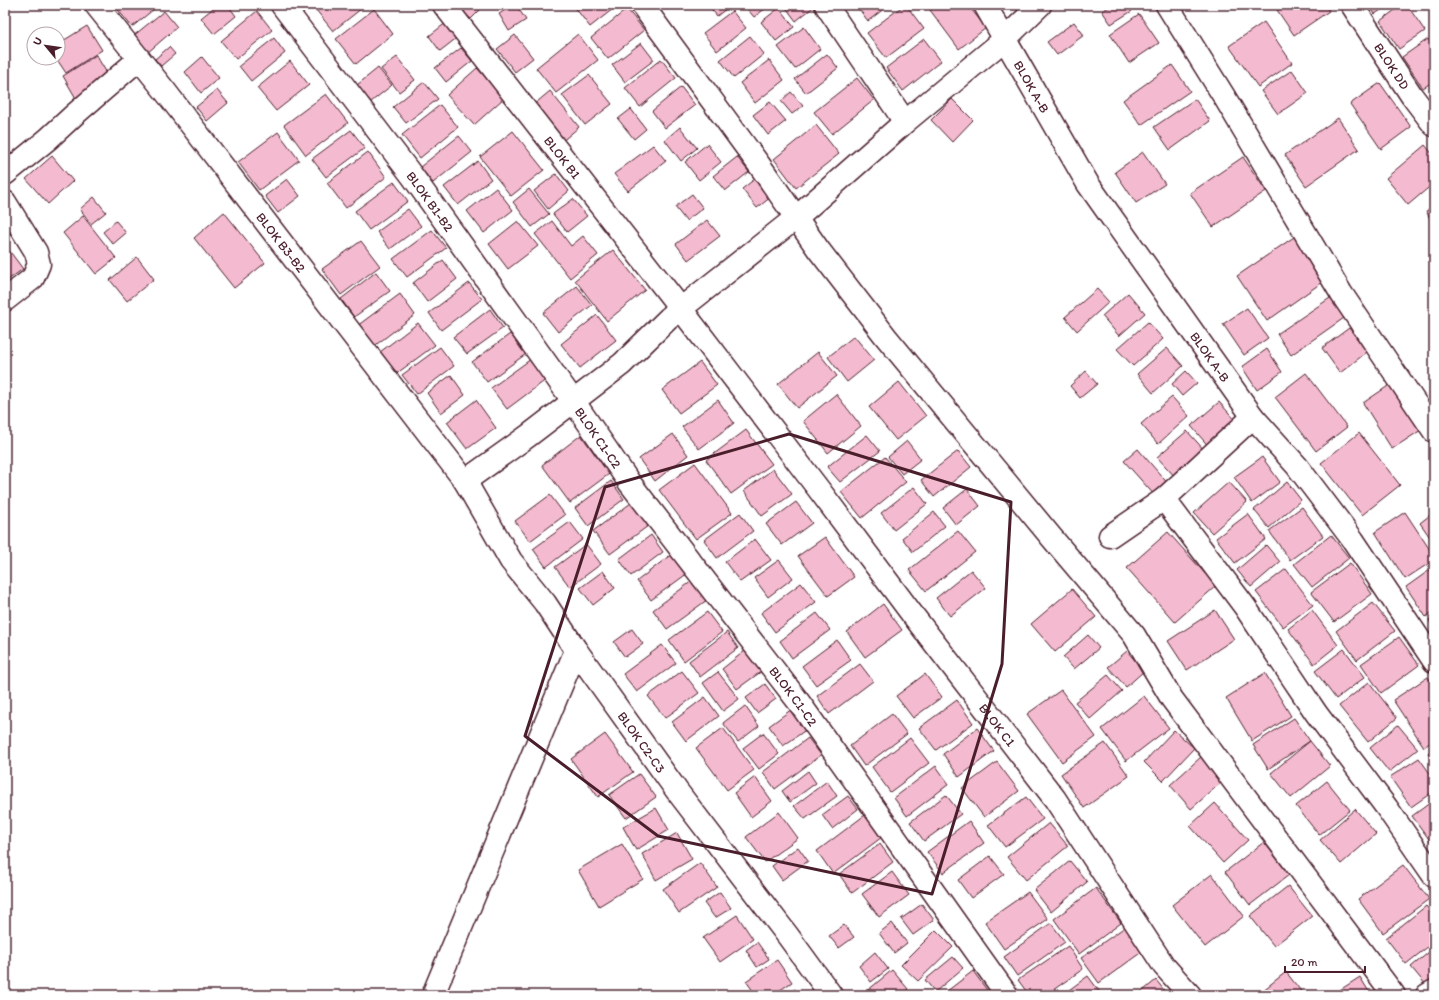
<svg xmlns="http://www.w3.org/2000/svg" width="1439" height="1000" font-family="Itim,sans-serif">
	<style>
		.building { fill: #f4bbd0; stroke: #4a1f2b }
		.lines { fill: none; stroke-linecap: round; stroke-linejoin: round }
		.minor-casing { stroke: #4a1f2b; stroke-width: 25 }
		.minor { stroke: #fff; stroke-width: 22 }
		.marked { fill: none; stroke: #4a1f2b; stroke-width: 3; stroke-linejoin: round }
		.labels { text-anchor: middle; stroke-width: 3; stroke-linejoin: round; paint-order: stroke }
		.street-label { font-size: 13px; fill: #4a1f2b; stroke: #fff }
	</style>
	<rect width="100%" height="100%" fill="#fff"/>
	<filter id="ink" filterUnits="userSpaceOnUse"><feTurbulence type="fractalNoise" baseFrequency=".025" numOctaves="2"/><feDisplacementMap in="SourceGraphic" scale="8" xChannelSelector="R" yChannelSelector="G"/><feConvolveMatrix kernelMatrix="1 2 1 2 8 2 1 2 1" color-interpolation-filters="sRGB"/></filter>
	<g filter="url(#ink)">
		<!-- building -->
		<path class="building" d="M114,5h45l-27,22z
			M217,5h11l8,11 -22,18 -13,-16z
			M323,5h43l-33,26 -17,-21z
			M456,5h29l-14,14z
			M513,5h3l10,15 -17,11 -10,-17z
			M573,5h45l-28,22z
			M708,5h23l-14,11z
			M744,5h26l-16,12z
			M784,5h32l-20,16z
			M856,5h33l-21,16z
			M904,5h2l18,24 -38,29 -19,-25z
			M937,5h31l18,23 -27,21 -29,-39z
			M1112,5h16l4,6 -21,13 -9,-13z
			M1285,5h40l4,6 -35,24 -17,-25z
			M1369,5h20l-14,9z
			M1402,5h5l18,26 -26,18 -19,-28z
			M1426,5h8v12z
			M779,8l15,19 -18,14 -15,-19z
			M374,9l19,25 -37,30 -20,-25z
			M627,9l17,21 -36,29 -17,-21z
			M164,11l13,16 -31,27 -14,-17z
			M257,11l15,19 -36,29 -15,-18z
			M732,11l14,17 -29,23 -14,-18z
			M1139,14l20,29 -30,20 -19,-29z
			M447,22l11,15 -18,14 -11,-15z
			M1074,22l10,13 -27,20 -10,-13z
			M1264,22l28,41 -34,24 -29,-41z
			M87,26l15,24 -36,23 -10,-15h2v-14z
			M804,27l16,22 -25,20 -17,-22z
			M578,34l20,26 -42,33 -20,-25z
			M515,35l18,23 -18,14 -18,-23z
			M750,36l14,18 -30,24 -14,-18z
			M274,38l11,15 -34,28 -12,-15z
			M924,39l17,22 -38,30 -17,-23z
			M1428,39l6,8v34l-11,7 -21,-31z
			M641,43l13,17 -29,22 -13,-17z
			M169,47l6,7 -14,12 -6,-7z
			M461,48l11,13 -26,21 -11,-14z
			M827,54l11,14 -32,25 -11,-14z
			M96,55l14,23 -33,22 -14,-24z
			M202,57l17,21 -18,15 -16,-21z
			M397,57l18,23 -16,12 -18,-23z
			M661,59l15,19 -36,29 -15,-19z
			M769,60l15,20 -29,23 -15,-20z
			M290,61l19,24 -33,26 -19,-23z
			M1172,65l18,26 -49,34 -18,-25z
			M378,68l14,17 -21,17 -14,-17z
			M477,68l27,30 -30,27 -27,-30z
			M1292,70l16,23 -30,21 -17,-23z
			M589,75l23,29 -27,21 -23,-30z
			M857,78l17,22 -42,34 -18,-22z
			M424,82l14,17 -32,24 -13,-16z
			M1380,83l31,44 -30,22 -31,-45z
			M681,87l14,18 -30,23 -13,-17z
			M217,90l11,13 -21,18 -11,-14z
			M550,91l29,36 -20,17 -28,-37z
			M791,92l12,14 -11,8 -11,-13z
			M326,94l22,29 -42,32 -22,-30z
			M952,99l21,21 -21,22 -21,-22z
			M1195,99l15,22 -40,29 -16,-23z
			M770,102l16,19 -18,14 -15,-20z
			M440,105l18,22 -38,31 -18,-23z
			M631,109l15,20 -12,10 -16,-20z
			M1338,118l21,31 -53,37 -21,-31z
			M816,125l23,29 -43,34 -22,-29z
			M680,127l17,21 -16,13 -16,-21z
			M351,130l14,18 -39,29 -14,-18z
			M513,131l31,39 -33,26 -31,-39z
			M278,132l21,28 -40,30 -21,-28z
			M459,136l13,16 -39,31 -13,-16z
			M707,144l14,18 -22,18 -14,-18z
			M653,145l13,16 -38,30 -14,-17z
			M1425,145l9,11v27l-26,22 -22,-27z
			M368,152l18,25 -40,31 -19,-25z
			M1143,152l22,32 -29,19 -21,-31z
			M52,156l21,25 -25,23 -22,-25z
			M737,157l12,15 -24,19 -12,-15z
			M1243,157l23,34 -53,36 -23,-34z
			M478,161l13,18 -33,26 -14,-18z
			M556,174l13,17 -21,18 -14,-18z
			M756,178l15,19 -14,11 -15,-19z
			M287,179l13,17 -22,17 -13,-17z
			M394,182l14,19 -39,29 -14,-19z
			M496,188l17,22 -29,23 -17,-22z
			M529,189l20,25 -17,13 -19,-25z
			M692,194l11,14 -17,13 -11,-14z
			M94,197l12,15 -15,12 -11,-15z
			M573,199l14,17 -20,16 -14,-18z
			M1434,207v19l-8,-15z
			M408,209l13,17 -31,23 -13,-17z
			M224,212l41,51 -31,25 -40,-50z
			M83,216l33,42 -20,16 -33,-41z
			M707,220l13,16 -32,24 -12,-16z
			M116,221l10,12 -13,11 -10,-12z
			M518,221l20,25 -30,23 -19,-25z
			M552,221l19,25 12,-10 15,19 -28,23 -35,-44z
			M432,230l14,18 -39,29 -14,-18z
			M1294,237l30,44 -57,40 -30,-45z
			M361,241l19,25 -39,29 -19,-26z
			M5,245l18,24 -18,13z
			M613,250l32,40 -38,31 -32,-41z
			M137,257l17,22 -27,22 -17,-21z
			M443,260l14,19 -30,23 -14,-19z
			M376,272l14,19 -36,26 -13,-18z
			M469,283l13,16 -41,31 -12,-17z
			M577,286l15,19 -34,27 -15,-19z
			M1097,289l12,13 -32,29 -12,-14z
			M1128,293l17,20 -26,23 -17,-20z
			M400,294l15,21 -42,32 -16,-21z
			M1330,298l14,20 -53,37 -14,-21z
			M1247,308l21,30 -24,17 -21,-31z
			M490,309l13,19 -36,26 -14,-17z
			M597,315l19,25 -36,28 -19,-24z
			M1148,322l15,17 -30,27 -16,-17z
			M418,323l17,22 -39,29 -16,-22z
			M1349,328l18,24 -27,21 -18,-25z
			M510,334l16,20 -39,28 -15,-20z
			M854,336l20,24 -27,22 -19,-25z
			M440,347l14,19 -37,28 -15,-19z
			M1167,348l16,18 -30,27 -16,-19z
			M1267,349l15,23 -25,18 -15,-23z
			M818,352l19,24 -40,32 -19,-24z
			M531,359l16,20 -40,30 -16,-21z
			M700,362l17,23 -38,28 -17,-23z
			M1086,371l11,13 -17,14 -10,-12z
			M1186,371l11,12 -15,13 -10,-12z
			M1306,373l41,54 -31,24 -41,-54z
			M451,375l14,20 -24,18 -14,-20z
			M899,382l27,34 -30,24 -27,-33z
			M1391,384l30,46 -29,19 -29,-46z
			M836,394l25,32 -33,27 -25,-32z
			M1172,397l17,19 -31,28 -17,-20z
			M476,400l20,28 -29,21 -20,-27z
			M718,400l16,23 -35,26 -17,-22z
			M1219,402l20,22 -28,25 -20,-23z
			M746,430l26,34 -41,30 -25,-34z
			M1187,431l19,21 -30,26 -19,-21z
			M1359,433l41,52 -38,30 -41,-52z
			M673,434l15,21 -33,26 -16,-22z
			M581,435l28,39 -39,29 -28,-38z
			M867,435l13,16 -40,31 -13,-15z
			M907,441l14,18 -19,15 -14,-17z
			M1138,449l32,37 -13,12 -33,-37z
			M958,451l13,16 -37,30 -13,-17z
			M885,457l21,25 -44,36 -21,-26z
			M1262,457l18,25 -28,21 -18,-26z
			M695,463l37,50 -36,26 -37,-49z
			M773,469l19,25 -30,22 -18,-25z
			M611,481l13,18 -36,27 -13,-18z
			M1229,482l18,20 -35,31 -18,-20z
			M1287,482l14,18 -32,28 -15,-18z
			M914,487l13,17 -33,26 -13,-17z
			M967,489l13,17 -24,19 -13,-17z
			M550,495l15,20 -35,26 -15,-20z
			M796,502l16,21 -30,22 -16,-21z
			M631,503l17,23 -38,28 -17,-23z
			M1302,507l21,29 -33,24 -21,-29z
			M934,512l11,14 -32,26 -11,-14z
			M1405,512l29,44v4l-29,19 -30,-47z
			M1434,512v31l-14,-20z
			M740,513l13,18 -36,27 -13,-18z
			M1248,514l18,25 -31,24 -19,-25z
			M570,522l13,17 -37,28 -13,-18z
			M958,531l17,21 -49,39 -17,-21z
			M1168,532l48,54 -41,36 -48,-54z
			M651,535l12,17 -32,24 -12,-17z
			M1331,535l18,23 -37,29 -18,-23z
			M825,537l29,40 -26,19 -30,-40z
			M755,539l16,21 -31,22 -15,-20z
			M586,544l15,20 -31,23 -15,-20z
			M1266,545l14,17 -29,25 -14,-17z
			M673,553l15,20 -37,27 -14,-19z
			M779,560l14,18 -25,19 -14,-19z
			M1350,563l22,31 -38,28 -23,-30z
			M1434,567v44l-8,6 -20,-30z
			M1286,569l27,36 -30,22 -27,-35z
			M971,570l15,18 -36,28 -14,-18z
			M603,571l12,17 -22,17 -13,-17z
			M692,581l15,19 -40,29 -14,-19z
			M801,583l15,19 -41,30 -14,-19z
			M1072,589l24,28 -41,35 -24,-28z
			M1373,603l22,28 -38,29 -21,-29z
			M883,604l19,26 -37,27 -18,-25z
			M1215,610l19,29 -47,31 -19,-29z
			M1312,610l26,35 -24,19 -26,-35z
			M707,612l15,20 -38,29 -15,-21z
			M817,613l13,17 -38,28 -12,-17z
			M1434,617v12l-5,-9z
			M632,629l11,15 -18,13 -11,-15z
			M727,632l11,16 -38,29 -11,-16z
			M1088,635l11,13 -25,21 -11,-12z
			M1399,637l20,28 -38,28 -20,-29z
			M837,640l14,20 -35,25 -14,-19z
			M662,645l14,18 -39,29 -14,-18z
			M1344,649l21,28 -29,22 -21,-28z
			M746,650l16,21 -25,18 -15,-20z
			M1127,651l17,20 -18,16 -18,-20z
			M860,664l13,17 -44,33 -12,-18z
			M682,671l17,22 -34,25 -17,-22z
			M718,672l21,27 -16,12 -20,-28z
			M1265,673l26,43 -39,25 -26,-43z
			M925,674l17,23 -29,21 -17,-22z
			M1108,675l14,16 -32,28 -15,-17z
			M1428,677l6,10v53l-10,7 -31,-47z
			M1369,682l28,36 -29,24 -29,-36z
			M765,684l11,15 -19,14 -11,-15z
			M1061,690l35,47 -34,25 -35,-48z
			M1144,696l25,32 -43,33 -24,-32z
			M705,697l14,19 -33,25 -14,-19z
			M957,700l16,23 -37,27 -17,-22z
			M745,706l14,20 -21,16 -15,-19z
			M792,709l15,20 -24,17 -14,-20z
			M892,714l15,20 -43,32 -14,-20z
			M1294,718l16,23 -42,28 -15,-24z
			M1398,725l20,24 -29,23 -19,-24z
			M723,728l31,42 -27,20 -31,-42z
			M977,728l17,23 -35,26 -16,-23z
			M1174,730l20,18 -31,33 -19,-19z
			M763,733l16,21 -20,15 -16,-21z
			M605,734l28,38 -35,25 -27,-38z
			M808,738l13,17 -46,34 -12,-17z
			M910,738l19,25 -39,29 -18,-25z
			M1310,741l20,25 -39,32 -20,-25z
			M1105,743l24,33 -45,32 -23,-34z
			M1434,749v13l-6,-9z
			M1202,756l22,24 -33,29 -21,-24z
			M1419,758l15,21v12l-23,16 -21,-30z
			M997,762l22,29 -35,26 -22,-29z
			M936,766l13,18 -42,32 -13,-18z
			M808,771l8,12 -26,19 -8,-11z
			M639,774l17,23 -30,21 -17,-23z
			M755,777l17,24 -21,16 -17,-24z
			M827,781l10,15 -32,23 -11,-13z
			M1327,781l23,29 -31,25 -23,-29z
			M946,795l15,19 -37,27 -14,-19z
			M848,796l10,13 -26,20 -10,-14z
			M1026,797l17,22 -38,28 -17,-22z
			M1434,800v46l-22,-30z
			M1215,803l33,37 -25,23 -33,-37z
			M656,808l13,22 -33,20 -13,-23z
			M1355,809l21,25 -35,30 -21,-24z
			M779,812l19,26 -33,24 -19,-25z
			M865,815l17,22 -49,37 -16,-23z
			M969,821l15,22 -41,30 -16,-21z
			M1049,823l19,23 -42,34 -19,-23z
			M677,833l15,26 -36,21 -14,-26z
			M1264,842l25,33 -39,30 -25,-33z
			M622,844l21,35 -44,27 -21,-36z
			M880,844l13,18 -41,31 -13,-19z
			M798,847l10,14 -26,19 -10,-14z
			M990,856l14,18 -33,24 -13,-18z
			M1070,861l17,21 -36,30 -17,-22z
			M700,863l17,24 -38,26 -16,-24z
			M1403,865l26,34 -46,34 -25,-34z
			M892,872l17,23 -30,22 -17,-23z
			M1212,874l32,42 -39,31 -33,-42z
			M1288,886l24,30 -38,30 -24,-30z
			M1096,888l25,35 -42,31 -25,-35z
			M720,892l11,16 -16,10 -11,-15z
			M1028,892l20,27 -44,30 -19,-27z
			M922,904l12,16 -21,15 -12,-16z
			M1426,906l8,10v26l-28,22 -20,-26z
			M737,915l16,24 -33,23 -17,-24z
			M892,923l15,20 -13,10 -15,-20z
			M1051,923l14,19 -48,34 -13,-19z
			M844,925l10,12 -15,11 -10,-12z
			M1125,927l18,24 -44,32 -18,-25z
			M936,930l17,17 -35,34 -17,-16z
			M757,942l12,17 -12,8 -11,-17z
			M1068,946l15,23 -37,26h-17l-11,-15z
			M1434,948v41l-3,2 -20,-24z
			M875,952l13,17 -17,13 -12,-16z
			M953,957l10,11 -28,24 -10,-12z
			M777,960l15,22 -19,13h-17l-10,-14z
			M892,970l16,19 -8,6h-29l-4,-4z
			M973,971l16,22 -2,2h-45z
			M1286,972l18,23h-47z
			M1088,976l14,19h-40z
			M1360,977l11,18h-39z
			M1156,980l12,15h-30z
			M795,989l4,6h-12z"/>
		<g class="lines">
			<defs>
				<g id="minor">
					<path id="s1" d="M96,5l69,86 300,390 46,80 34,42 31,47 101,141 111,145 43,59"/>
					<path id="s2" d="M282,5l131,172 161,225 55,80 169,219 209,294"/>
					<path id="s3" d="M444,5l237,304 139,182 92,123 143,185 109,167 26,29"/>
					<path d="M642,5l118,161 58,83 68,88 166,201 82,97 38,64 222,296"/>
					<path d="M826,5l79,117"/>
					<path id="s4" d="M985,5l103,179 165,233 44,49 56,74 81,121"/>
					<path d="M1167,5l58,93 116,195 93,138"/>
					<path id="s5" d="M1352,5l60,91 22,29"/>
					<path d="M5,174l43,-35 26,-24 65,-56"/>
					<path d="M5,202l31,50 3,12 -6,14 -28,22"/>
					<path d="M1253,417l-89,82 81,108 71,106 71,95 47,68"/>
					<path d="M465,481l63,-45 94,-72 47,-46 128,-101 108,-95 100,-83 35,-34"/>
					<path d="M1110,536l54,-37"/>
					<path d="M433,995l143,-345"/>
					<path d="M1427,995l7,-4"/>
				</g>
			</defs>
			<!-- minor casing -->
			<use href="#minor" class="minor-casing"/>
			<!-- minor -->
			<use href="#minor" class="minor"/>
		</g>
	</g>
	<!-- marked area -->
	<path class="marked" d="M789,434l222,68 -9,162 -70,230 -274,-58 -133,-100 80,-249z"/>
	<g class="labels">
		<!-- street labels -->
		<g class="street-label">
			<text dy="5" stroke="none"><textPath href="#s5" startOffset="73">BLOK DD</textPath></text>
			<text dy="5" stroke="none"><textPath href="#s4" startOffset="94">BLOK A-B</textPath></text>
			<text dy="5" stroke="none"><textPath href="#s3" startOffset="193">BLOK B1</textPath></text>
			<text dy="5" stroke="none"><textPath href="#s2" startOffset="246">BLOK B1-B2</textPath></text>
			<text dy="5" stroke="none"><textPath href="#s1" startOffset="301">BLOK B3-B2</textPath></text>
			<text dy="5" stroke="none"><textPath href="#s4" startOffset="418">BLOK A-B</textPath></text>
			<text dy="5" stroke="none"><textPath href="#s2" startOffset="536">BLOK C1-C2</textPath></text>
			<text dy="5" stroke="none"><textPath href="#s2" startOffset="860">BLOK C1-C2</textPath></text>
			<text dy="5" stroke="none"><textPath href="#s3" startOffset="908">BLOK C1</textPath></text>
			<text dy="5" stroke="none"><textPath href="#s1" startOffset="918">BLOK C2-C3</textPath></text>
		</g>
	</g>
	<!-- margin -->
	<rect width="1439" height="1000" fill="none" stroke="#fff" stroke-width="20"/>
	<rect x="10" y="10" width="1419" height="980" fill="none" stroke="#4a1f2b" stroke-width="1.5" filter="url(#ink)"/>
	<!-- north arrow -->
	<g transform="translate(46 46) rotate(299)"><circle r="19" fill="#ffffff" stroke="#b7a5aa"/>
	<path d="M0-3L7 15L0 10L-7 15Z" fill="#4a1f2b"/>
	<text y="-6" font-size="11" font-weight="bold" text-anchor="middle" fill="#4a1f2b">U</text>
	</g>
	<!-- scale -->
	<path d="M1285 966v6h80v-6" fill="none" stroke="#4a1f2b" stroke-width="2"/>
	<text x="1291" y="966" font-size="12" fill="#4a1f2b" stroke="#ffffff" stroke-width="3" paint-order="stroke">20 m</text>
</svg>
